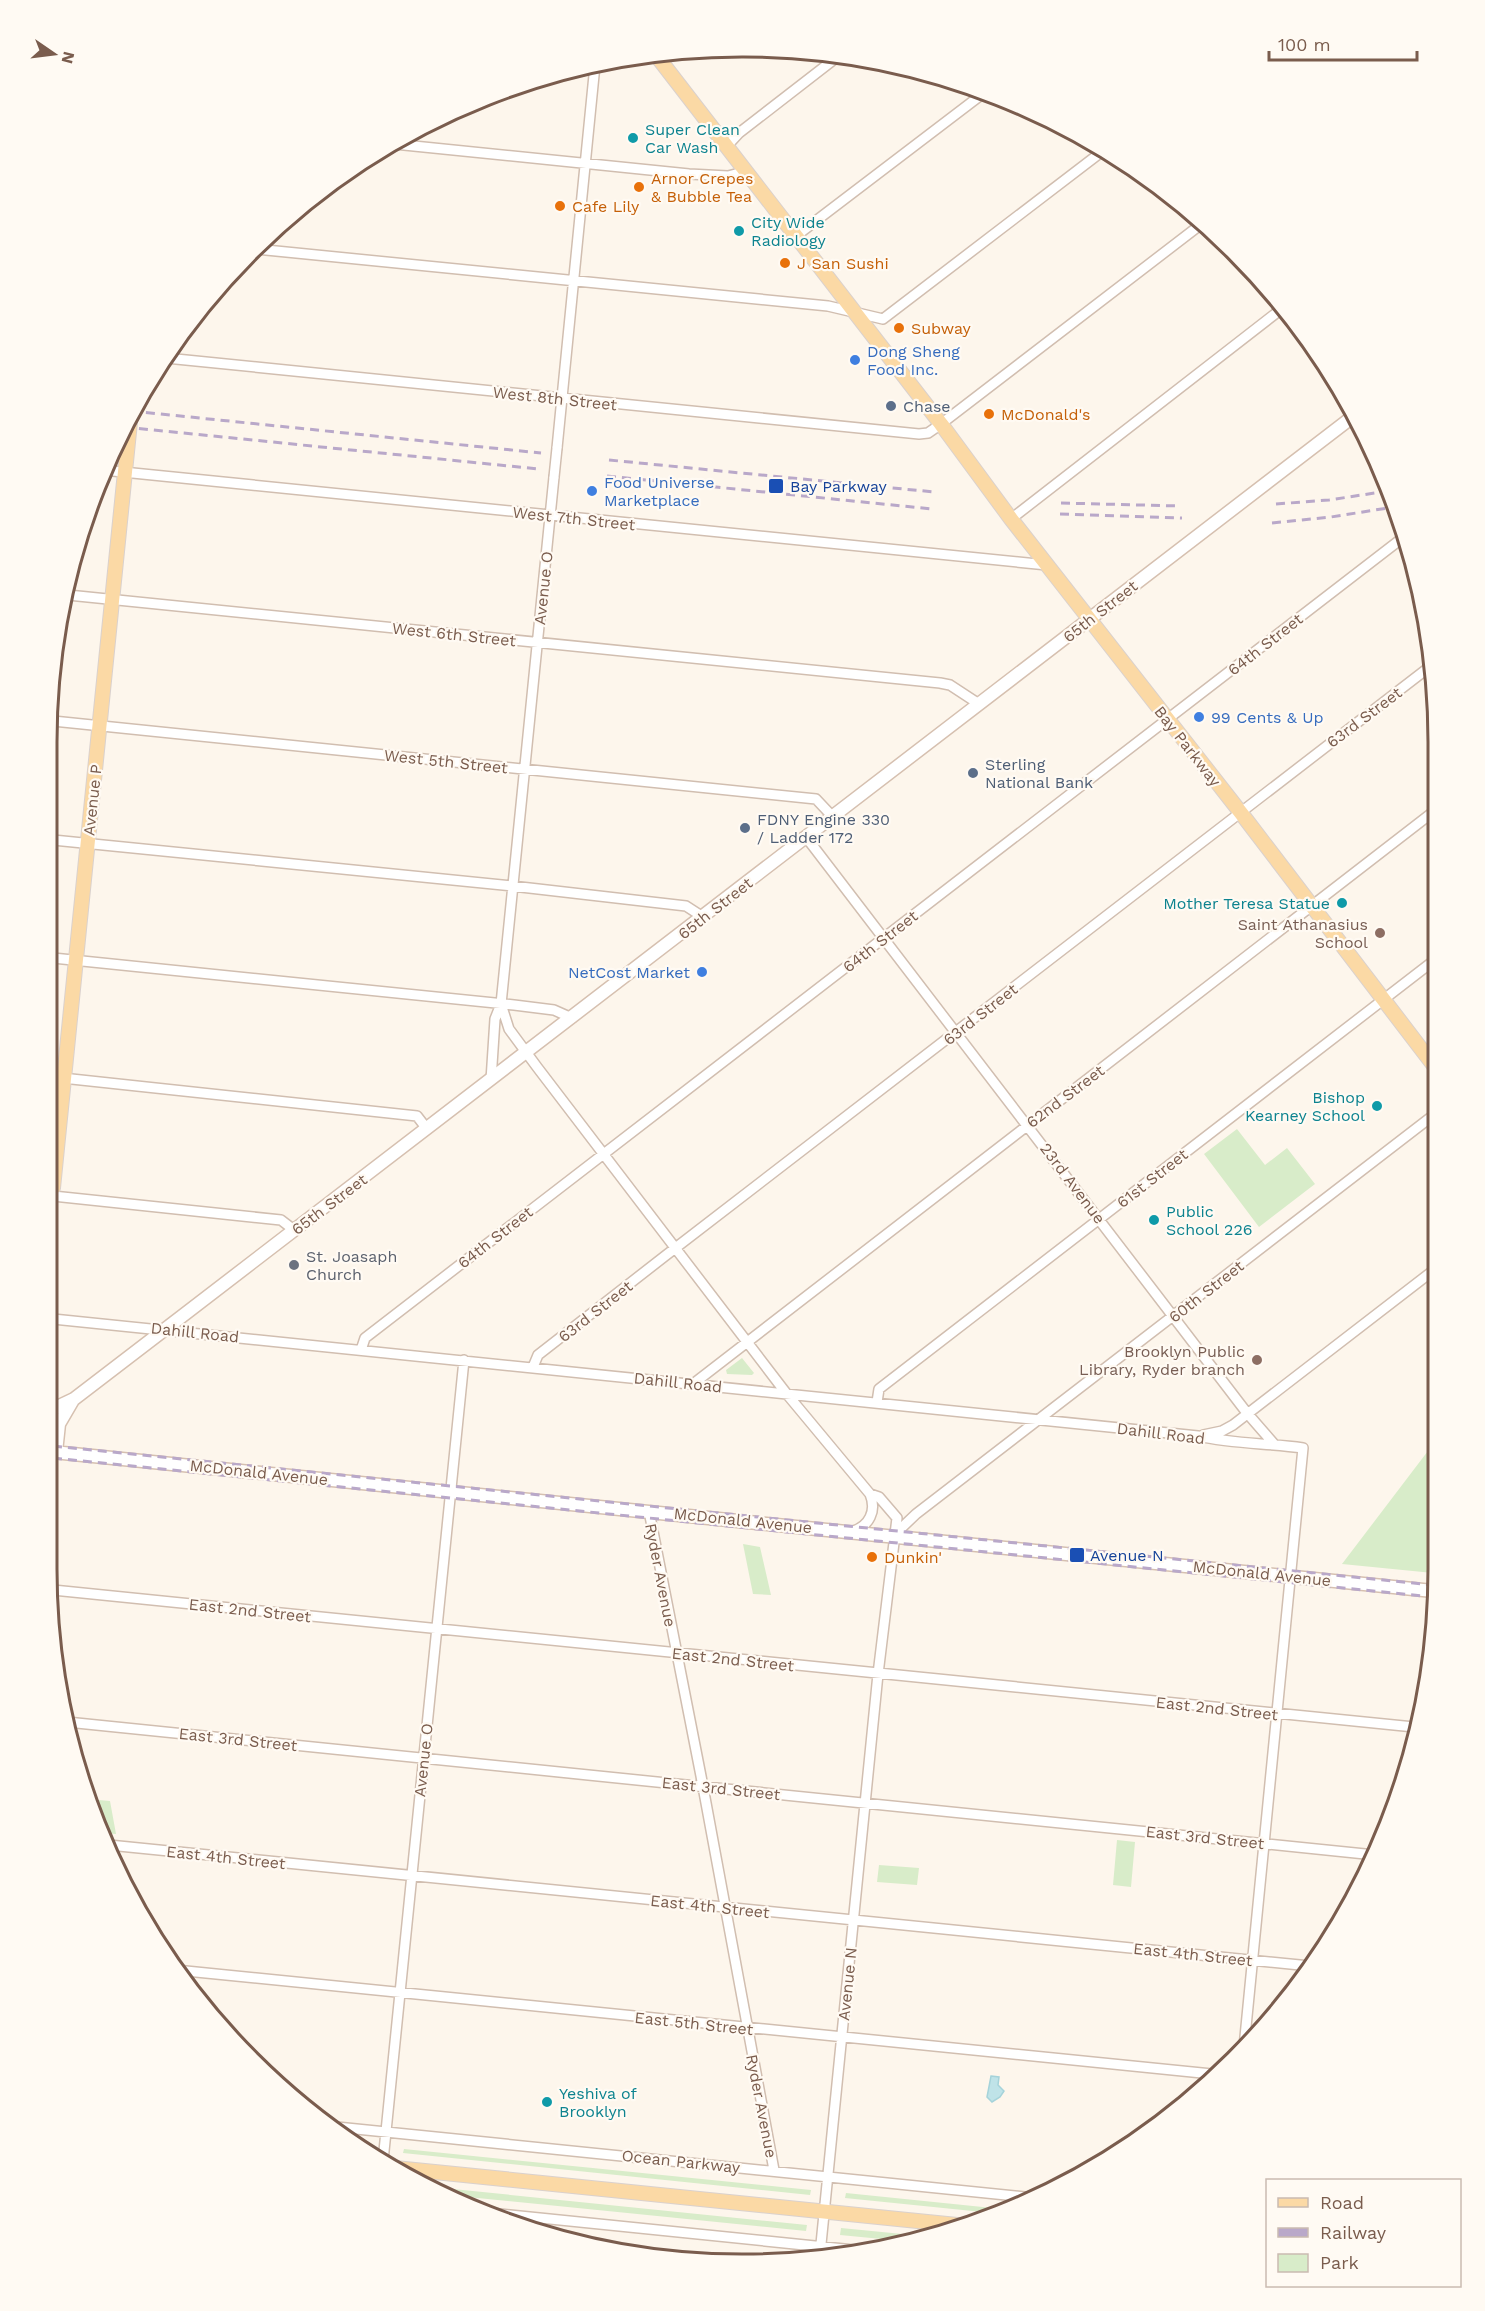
<svg xmlns="http://www.w3.org/2000/svg" width="1485" height="2311" font-family="'Work Sans',sans-serif">
	<style>
		.green { fill: #d8ecc9 }
		.water { fill: #bfe3e8; stroke: #a5d3da; stroke-width: 1.5 }
		.lines { fill: none; stroke-linecap: round; stroke-linejoin: round }
		.street-casing { stroke: #d1beb0; stroke-width: 12 }
		.secondary-casing { stroke: #d6c0b0; stroke-width: 15 }
		.primary-casing { stroke: #dad1cd; stroke-width: 16 }
		.street { stroke: #fff; stroke-width: 9 }
		.secondary { stroke: #fff; stroke-width: 12 }
		.primary { stroke: #fbd9a5; stroke-width: 14 }
		.rail { stroke: #b9a8c9; stroke-width: 3; stroke-dasharray: 9 6; stroke-linecap: butt }
		.street-bridge-casing { stroke: #d1beb0; stroke-width: 12; stroke-linecap: butt }
		.primary-bridge-casing { stroke: #dad1cd; stroke-width: 16; stroke-linecap: butt }
		.street-bridge { stroke: #fff; stroke-width: 9 }
		.primary-bridge { stroke: #fbd9a5; stroke-width: 14 }
		.culture-dot { fill: #0f9aa8; stroke: #fffaf3; stroke-width: 2 }
		.food-dot { fill: #e8710a; stroke: #fffaf3; stroke-width: 2 }
		.shop-dot { fill: #3f7fe0; stroke: #fffaf3; stroke-width: 2 }
		.service-dot { fill: #5c6f8a; stroke: #fffaf3; stroke-width: 2 }
		.transit-dot { fill: #1a4fb4; stroke: #fffaf3; stroke-width: 2 }
		.education-dot { fill: #8d6e63; stroke: #fffaf3; stroke-width: 2 }
		.worship-dot { fill: #6b7280; stroke: #fffaf3; stroke-width: 2 }
		.labels { text-anchor: middle; stroke-width: 4.5; stroke-linejoin: round; paint-order: stroke }
		.culture-label { font-size: 16px; fill: #0d838f; stroke: #fffaf3; text-anchor: start }
		.food-label { font-size: 16px; fill: #c56008; stroke: #fffaf3; text-anchor: start }
		.shop-label { font-size: 16px; fill: #366cbe; stroke: #fffaf3; text-anchor: start }
		.street-label { font-size: 16px; fill: #7a5c4d; stroke: #fffaf3 }
		.service-label { font-size: 16px; fill: #4e5e75; stroke: #fffaf3; text-anchor: start }
		.transit-label { font-size: 16px; fill: #164399; stroke: #fffaf3; text-anchor: start }
		.education-label { font-size: 16px; fill: #785e54; stroke: #fffaf3; text-anchor: end }
		.worship-label { font-size: 16px; fill: #5b616d; stroke: #fffaf3; text-anchor: start }
		.rim { fill: none; stroke: #7a5c4d; stroke-width: 3 }
	</style>
	<rect width="100%" height="100%" fill="#fdf6ec"/>
	<!-- green -->
	<path class="green" d="M1237,1129l28,36 22,-17 28,36 -56,43 -55,-73z
		M742,1358l12,15 -2,2 -25,-1 -1,-4z
		M1434,1443l-1,130 -91,-9z
		M743,1544l17,3 11,48 -18,-1z
		M87,1799l23,2 6,33 -13,-1z
		M1117,1840l18,2 -4,45 -18,-2z
		M879,1865l40,3 -2,17 -40,-3z
		M404,2149l407,41 -1,5 -407,-42z
		M423,2186l384,39 -1,6 -368,-37z
		M846,2193l166,17 -10,4 -157,-16z
		M841,2228l92,9 -20,5 -73,-7z"/>
	<!-- water -->
	<path class="water" d="M991,2076l8,1 -1,8 6,6 -4,6 -8,5 -5,-5z"/>
	<g class="lines">
		<defs>
			<path id="street" d="M394,144l295,30 39,2 19,-5
				M727,146l12,-13 102,-79
				M796,236l189,-144
				M256,249l572,57 55,13 221,-169
				M166,358l753,76 9,-1 13,-9 263,-202
				M557,448l38,-383
				M103,470l944,95
				M1011,519l273,-212
				M68,595l872,88 10,2 29,19
				M53,721l763,78 16,17
				M806,837l441,576 27,31
				M53,840l459,46 174,20 17,11
				M53,958l461,47 40,5 18,8
				M501,1004l8,25 28,38 249,326 84,101c7,17 -1,32 -17,37
				M53,1077l364,39 10,13
				M491,1080l4,-61 6,-15 53,-527
				M53,1196l228,24 13,10
				M53,1319l1145,117c35,8 70,7 105,12l-59,599
				M361,1350l4,-12 1040,-802
				M533,1367l5,-12 127,-99 767,-591
				M693,1384l744,-575
				M877,1402l2,-13 557,-430
				M1203,1435l19,-4 11,-6 201,-155
				M649,1511l52,265 73,394
				M894,1535l22,-21 519,-400
				M53,1590l1361,137
				M67,1722l1308,133
				M109,1845l1201,121
				M176,1970l1036,104
				M327,2126l708,72
				M383,2161l81,-801
				M481,2212l373,38
				M820,2254l58,-580 19,-156 -18,-21 -9,-3"/>
			<path id="secondary" d="M53,1409l21,-10 107,-82 1174,-902
				M53,1452l1380,139
				M56,1452l3,-28 14,-24"/>
			<path id="primary" d="M656,55l285,369 70,95 230,294 194,254
				M53,1188l76,-756
				M395,2168l572,58"/>
		</defs>
		<!-- street casing -->
		<use href="#street" class="street-casing"/>
		<!-- secondary casing -->
		<use href="#secondary" class="secondary-casing"/>
		<!-- primary casing -->
		<use href="#primary" class="primary-casing"/>
		<!-- street -->
		<use href="#street" class="street"/>
		<!-- secondary -->
		<use href="#secondary" class="secondary"/>
		<!-- primary -->
		<use href="#primary" class="primary"/>
		<!-- rail -->
		<path class="rail" d="M131,411l410,42
			M124,427l415,42
			M609,460l325,32
			M607,476l325,33
			M1061,503l119,3
			M1276,504l53,-4 59,-9
			M1060,514l122,4
			M1272,523l59,-6 63,-10
			M53,1446l1380,139
			M53,1458l1380,139"/>
		<defs>
			<path id="street-bridge" d="M554,477l3,-29"/>
			<path id="primary-bridge" d="M129,432l2,-20"/>
		</defs>
		<!-- street-bridge casing -->
		<use href="#street-bridge" class="street-bridge-casing"/>
		<!-- primary-bridge casing -->
		<use href="#primary-bridge" class="primary-bridge-casing"/>
		<!-- street-bridge -->
		<use href="#street-bridge" class="street-bridge"/>
		<!-- primary-bridge -->
		<use href="#primary-bridge" class="primary-bridge"/>
	</g>
	<!-- markers -->
	<g class="culture-dot">
		<circle cx="633" cy="138" r="6"/>
		<circle cx="739" cy="231" r="6"/>
		<circle cx="1342" cy="903" r="6"/>
		<circle cx="1377" cy="1106" r="6"/>
		<circle cx="1154" cy="1220" r="6"/>
		<circle cx="547" cy="2102" r="6"/>
	</g>
	<g class="food-dot">
		<circle cx="639" cy="187" r="6"/>
		<circle cx="560" cy="206" r="6"/>
		<circle cx="785" cy="263" r="6"/>
		<circle cx="899" cy="328" r="6"/>
		<circle cx="989" cy="414" r="6"/>
		<circle cx="872" cy="1557" r="6"/>
	</g>
	<g class="shop-dot">
		<circle cx="855" cy="360" r="6"/>
		<circle cx="592" cy="491" r="6"/>
		<circle cx="1199" cy="717" r="6"/>
		<circle cx="702" cy="972" r="6"/>
	</g>
	<g class="service-dot">
		<circle cx="891" cy="406" r="6"/>
		<circle cx="973" cy="773" r="6"/>
		<circle cx="745" cy="828" r="6"/>
	</g>
	<g class="transit-dot">
		<rect x="768" y="478" width="16" height="16" rx="3"/>
		<rect x="1069" y="1547" width="16" height="16" rx="3"/>
	</g>
	<g class="education-dot">
		<circle cx="1380" cy="933" r="6"/>
		<circle cx="1257" cy="1360" r="6"/>
	</g>
	<circle class="worship-dot" cx="294" cy="1265" r="6"/>
	<g class="labels">
		<!-- culture labels -->
		<g class="culture-label">
			<text x="645" y="135">Super Clean<tspan x="645" dy="18">Car Wash</tspan></text>
			<text x="751" y="228">City Wide<tspan x="751" dy="18">Radiology</tspan></text>
			<text x="1330" y="909" text-anchor="end">Mother Teresa Statue</text>
			<text x="1365" y="1103" text-anchor="end">Bishop<tspan x="1365" dy="18">Kearney School</tspan></text>
			<text x="1166" y="1217">Public<tspan x="1166" dy="18">School 226</tspan></text>
			<text x="559" y="2099">Yeshiva of<tspan x="559" dy="18">Brooklyn</tspan></text>
		</g>
		<!-- food labels -->
		<g class="food-label">
			<text x="651" y="184">Arnor Crepes<tspan x="651" dy="18">&amp; Bubble Tea</tspan></text>
			<text x="572" y="212">Cafe Lily</text>
			<text x="797" y="269">J San Sushi</text>
			<text x="911" y="334">Subway</text>
			<text x="1001" y="420">McDonald's</text>
			<text x="884" y="1563">Dunkin'</text>
		</g>
		<!-- shop labels -->
		<g class="shop-label">
			<text x="867" y="357">Dong Sheng<tspan x="867" dy="18">Food Inc.</tspan></text>
			<text x="604" y="488">Food Universe<tspan x="604" dy="18">Marketplace</tspan></text>
			<text x="1211" y="723">99 Cents &amp; Up</text>
			<text x="690" y="978" text-anchor="end">NetCost Market</text>
		</g>
		<!-- street labels -->
		<g class="street-label">
			<text transform="translate(555 398) rotate(6)" y="6">West 8th Street</text>
			<text transform="translate(574 518) rotate(6)" y="6">West 7th Street</text>
			<text transform="translate(543 588) rotate(-84)" y="6">Avenue O</text>
			<text transform="translate(1100 611) rotate(-38)" y="6">65th Street</text>
			<text transform="translate(454 634) rotate(6)" y="6">West 6th Street</text>
			<text transform="translate(1265 644) rotate(-38)" y="6">64th Street</text>
			<text transform="translate(1364 717) rotate(-37)" y="6">63rd Street</text>
			<text transform="translate(1188 746) rotate(52)" y="6">Bay Parkway</text>
			<text transform="translate(446 761) rotate(6)" y="6">West 5th Street</text>
			<text transform="translate(92 800) rotate(-84)" y="6">Avenue P</text>
			<text transform="translate(715 908) rotate(-38)" y="6">65th Street</text>
			<text transform="translate(880 941) rotate(-38)" y="6">64th Street</text>
			<text transform="translate(980 1014) rotate(-38)" y="6">63rd Street</text>
			<text transform="translate(1065 1096) rotate(-37)" y="6">62nd Street</text>
			<text transform="translate(1152 1178) rotate(-38)" y="6">61st Street</text>
			<text transform="translate(1073 1183) rotate(53)" y="6">23rd Avenue</text>
			<text transform="translate(329 1204) rotate(-37)" y="6">65th Street</text>
			<text transform="translate(495 1237) rotate(-38)" y="6">64th Street</text>
			<text transform="translate(1206 1291) rotate(-38)" y="6">60th Street</text>
			<text transform="translate(595 1311) rotate(-38)" y="6">63rd Street</text>
			<text transform="translate(195 1332) rotate(6)" y="6">Dahill Road</text>
			<text transform="translate(678 1382) rotate(6)" y="6">Dahill Road</text>
			<text transform="translate(1161 1433) rotate(7)" y="6">Dahill Road</text>
			<text transform="translate(259 1472) rotate(6)" y="6">McDonald Avenue</text>
			<text transform="translate(743 1520) rotate(6)" y="6">McDonald Avenue</text>
			<text transform="translate(1262 1573) rotate(6)" y="6">McDonald Avenue</text>
			<text transform="translate(661 1575) rotate(79)" y="6">Ryder Avenue</text>
			<text transform="translate(250 1610) rotate(6)" y="6">East 2nd Street</text>
			<text transform="translate(733 1659) rotate(6)" y="6">East 2nd Street</text>
			<text transform="translate(1217 1708) rotate(6)" y="6">East 2nd Street</text>
			<text transform="translate(238 1739) rotate(6)" y="6">East 3rd Street</text>
			<text transform="translate(423 1760) rotate(-84)" y="6">Avenue O</text>
			<text transform="translate(721 1788) rotate(6)" y="6">East 3rd Street</text>
			<text transform="translate(1205 1837) rotate(6)" y="6">East 3rd Street</text>
			<text transform="translate(226 1857) rotate(6)" y="6">East 4th Street</text>
			<text transform="translate(710 1906) rotate(6)" y="6">East 4th Street</text>
			<text transform="translate(1193 1954) rotate(6)" y="6">East 4th Street</text>
			<text transform="translate(847 1984) rotate(-84)" y="6">Avenue N</text>
			<text transform="translate(694 2023) rotate(6)" y="6">East 5th Street</text>
			<text transform="translate(762 2106) rotate(79)" y="6">Ryder Avenue</text>
			<text transform="translate(681 2161) rotate(6)" y="6">Ocean Parkway</text>
		</g>
		<!-- service labels -->
		<g class="service-label">
			<text x="903" y="412">Chase</text>
			<text x="985" y="770">Sterling<tspan x="985" dy="18">National Bank</tspan></text>
			<text x="757" y="825">FDNY Engine 330<tspan x="757" dy="18">/ Ladder 172</tspan></text>
		</g>
		<!-- transit labels -->
		<g class="transit-label">
			<text x="790" y="492">Bay Parkway</text>
			<text x="1090" y="1561">Avenue N</text>
		</g>
		<!-- education labels -->
		<g class="education-label">
			<text x="1368" y="930">Saint Athanasius<tspan x="1368" dy="18">School</tspan></text>
			<text x="1245" y="1357">Brooklyn Public<tspan x="1245" dy="18">Library, Ryder branch</tspan></text>
		</g>
		<!-- worship labels -->
		<g class="worship-label">
			<text x="306" y="1262">St. Joasaph<tspan x="306" dy="18">Church</tspan></text>
		</g>
	</g>
	<!-- crop -->
	<path d="M0 0H1485V2311H0ZM742 57H743A685 685 0 0 1 1428 742V1569A685 685 0 0 1 743 2254H742A685 685 0 0 1 57 1569V742A685 685 0 0 1 742 57Z" fill="#fffaf3" fill-rule="evenodd"/>
	<path class="rim" d="M742 57H743A685 685 0 0 1 1428 742V1569A685 685 0 0 1 743 2254H742A685 685 0 0 1 57 1569V742A685 685 0 0 1 742 57Z"/>
	<!-- legend -->
	<rect x="1266" y="2179" width="195" height="108" fill="#fffaf3" stroke="#cabbb1" stroke-width="1.5"/>
	<rect x="1278" y="2198" width="30" height="9" fill="#fbd9a5" stroke="#cabbb1" stroke-width="1.5"/>
	<text x="1320" y="2209" font-size="18" fill="#7a5c4d">Road</text>
	<rect x="1278" y="2228" width="30" height="9" fill="#b9a8c9" stroke="#cabbb1" stroke-width="1.5"/>
	<text x="1320" y="2239" font-size="18" fill="#7a5c4d">Railway</text>
	<rect x="1278" y="2254" width="30" height="18" fill="#d8ecc9" stroke="#cabbb1" stroke-width="1.5"/>
	<text x="1320" y="2269" font-size="18" fill="#7a5c4d">Park</text>
	<!-- north arrow -->
	<g transform="translate(54 54) rotate(104)" stroke="#fffaf3" stroke-width="4.5" paint-order="stroke">
	<path d="M0-4.5L10 22L0 15L-10 22Z" fill="#7a5c4d"/>
	<text y="-9" font-size="16" font-weight="bold" text-anchor="middle" fill="#7a5c4d">N</text>
	</g>
	<!-- scale -->
	<path d="M1269 51v9h148v-9" fill="none" stroke="#7a5c4d" stroke-width="3"/>
	<text x="1278" y="51" font-size="18" fill="#7a5c4d" stroke="#fffaf3" stroke-width="4.5" paint-order="stroke">100 m</text>
</svg>
